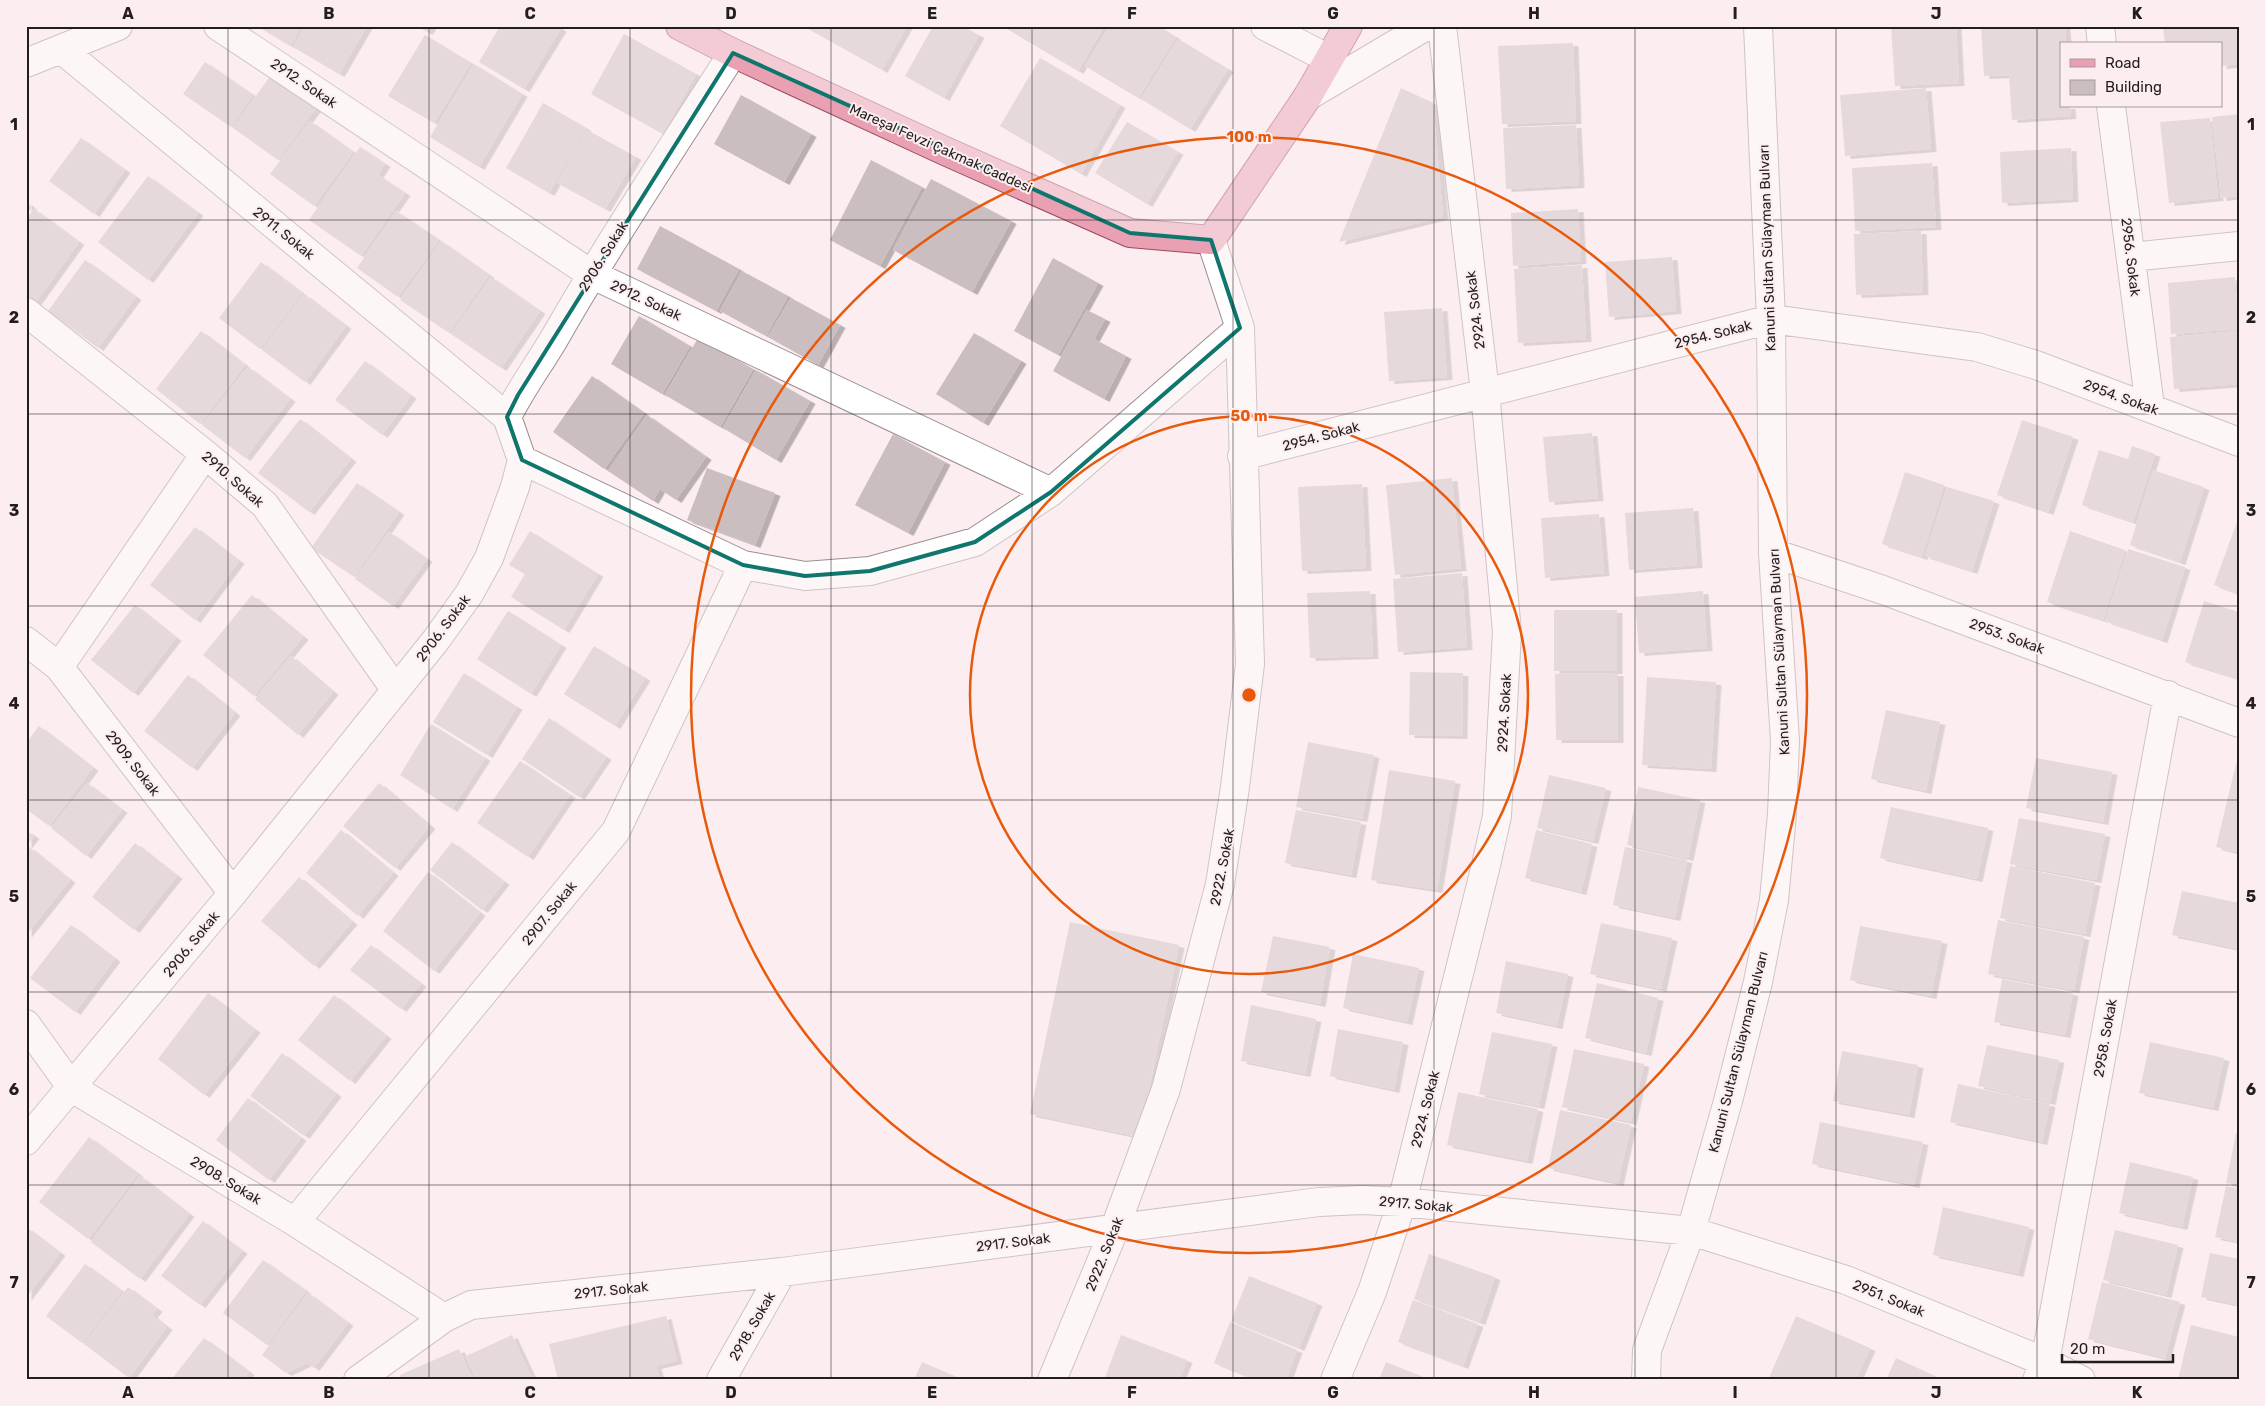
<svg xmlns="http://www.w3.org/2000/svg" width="2265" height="1406" font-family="Rubik,sans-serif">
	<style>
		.building { fill: #cbbec0; filter: url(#shadow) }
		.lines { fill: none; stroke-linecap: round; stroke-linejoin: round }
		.minor-casing { stroke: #9b8e90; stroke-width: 30 }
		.major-casing { stroke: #9a4a5d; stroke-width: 30 }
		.minor { stroke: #fff; stroke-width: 28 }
		.major { stroke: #e9a0b2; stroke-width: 28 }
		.marked { fill: none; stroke: #0f766e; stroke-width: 4; stroke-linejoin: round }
		.grid { fill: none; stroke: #221e1e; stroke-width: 1; stroke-opacity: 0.55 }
		.ring { fill: none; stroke: #e8590c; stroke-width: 2.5 }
		.labels { text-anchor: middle; stroke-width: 4; stroke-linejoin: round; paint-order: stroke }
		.street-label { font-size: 14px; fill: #221e1e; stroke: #fceef0 }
		.centre { fill: #e8590c; stroke: #fceef0; stroke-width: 2.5 }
		.ring-label { font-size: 15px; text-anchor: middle; font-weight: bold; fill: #e8590c; stroke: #fceef0; stroke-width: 4; stroke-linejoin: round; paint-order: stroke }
		.neatline { fill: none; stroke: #221e1e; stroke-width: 2 }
		.grid-label { font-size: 16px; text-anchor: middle; font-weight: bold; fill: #221e1e }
	</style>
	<defs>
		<filter id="shadow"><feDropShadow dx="5.5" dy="3" stdDeviation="0" flood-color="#0004"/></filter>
	</defs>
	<rect width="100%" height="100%" fill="#fceef0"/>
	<!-- building -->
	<path class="building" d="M257,26h45l-12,20z
		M305,26h62l-28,48 -46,-27z
		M417,26h14l-4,6z
		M500,26h57l4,3 -37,60 -45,-27z
		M803,26h104l-25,44z
		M933,26h29l17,9 -35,63 -39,-22z
		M1002,26h102l-26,45z
		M1110,26h48l18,11 -38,61 -53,-32z
		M1891,26h65l3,57 -64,3z
		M1981,26h84l1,18h-5v62h9l1,10 -59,4 -3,-45 -25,1z
		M2163,26h76v38l-18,2v-22h-56z
		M624,34l72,40 -33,60 -72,-40z
		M425,35l46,28 -37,60 -46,-27z
		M1178,39l50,30 -38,60 -49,-30z
		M1573,43l3,78 -74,3 -4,-78z
		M1040,58l80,47 -39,69 -81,-48z
		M205,62l48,33 -22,32 -48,-33z
		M474,64l48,30 -43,73 -49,-30z
		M271,75l45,33 -38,52 -45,-32z
		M1401,88l32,15 10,114 -104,25z
		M1926,88l5,61 -86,7 -5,-61z
		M741,95l70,39 -27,48 -70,-38z
		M543,103l43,25 -37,65 -43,-25z
		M2239,114v82l-18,2 -9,-81z
		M2210,118l8,80 -49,5 -9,-81z
		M310,121l43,31 -39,54 -44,-32z
		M1127,122l51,30 -31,52 -52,-31z
		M1576,125l3,60 -73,4 -3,-61z
		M587,130l49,27 -31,52 -48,-26z
		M81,138l44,32 -31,44 -45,-33z
		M360,147l25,17 -7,11 27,18 -44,63 -52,-36z
		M2071,148l2,51 -71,4 -2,-51z
		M871,160l51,27 -42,79 -50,-26z
		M1932,163l4,64 -81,4 -3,-63z
		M148,176l50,37 -50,67 -50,-38z
		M931,179l80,42 -39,71 -79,-42z
		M26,202l6,5 -6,8z
		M34,209l45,33 -43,60 -10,-7v-75z
		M1578,209l3,52 -68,5 -2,-53z
		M396,211l43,29 -41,57 -41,-29z
		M660,226l79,43 -23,42 -79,-42z
		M1921,231l2,61 -67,3 -2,-61z
		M441,241l48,34 -40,58 -49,-33z
		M1672,257l4,54 -67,6 -4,-55z
		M1053,258l45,25 -40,72 -44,-24z
		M85,260l51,37 -38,51 -50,-37z
		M261,262l41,31 -42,56 -41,-31z
		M1582,265l4,74 -68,4 -4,-74z
		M742,271l46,25 -22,40 -46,-25z
		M491,277l49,34 -39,57 -50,-34z
		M2235,277l4,52 -68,5 -3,-51z
		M304,294l42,32 -41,56 -43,-32z
		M791,298l49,27 -22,40 -50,-28z
		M1442,308l5,69 -58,4 -5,-69z
		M1087,310l18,9 -11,20 32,17 -22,43 -51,-28z
		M639,316l51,30 -28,48 -51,-30z
		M201,331l44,34 -45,59 -44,-35z
		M2239,331v53l-65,5 -4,-52z
		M974,333l47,28 -38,62 -47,-29z
		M698,338l55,31 -33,58 -55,-32z
		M365,361l46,35 -29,39 -47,-35z
		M248,367l42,32 -45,59 -43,-33z
		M756,370l54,31 -34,59 -53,-32z
		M592,376l52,37 -40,56 -51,-37z
		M647,415l59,42 -30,43 -16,-11 -7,12 -45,-30z
		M300,419l51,40 -42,53 -51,-39z
		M2022,420l51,17 -25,75 -51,-17z
		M1592,433l6,65 -49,4 -6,-65z
		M893,434l52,28 -37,71 -53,-28z
		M2132,446l23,8 -22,68 -51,-17 17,-55 29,9z
		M707,468l68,25 -20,52 -68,-25z
		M2153,470l51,17 -24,75 -50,-17z
		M1905,472l39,13 -22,72 -40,-13z
		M1452,478l9,90 -66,7 -9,-90z
		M357,483l42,29 -45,65 -43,-29z
		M1362,484l4,84 -64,3 -4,-84z
		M1947,487l47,14 -22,70 -47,-15z
		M1693,508l4,57 -68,5 -4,-57z
		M1599,514l5,59 -59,5 -4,-60z
		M2239,516v78l-25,-9z
		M195,527l44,34 -44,59 -45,-35z
		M530,531l68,43 -34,56 -53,-33 14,-23 -16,-9z
		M2070,531l55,19 -22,70 -56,-18z
		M389,532l38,27 -34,47 -38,-27z
		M2128,549l57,18 -23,73 -57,-19z
		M1462,573l5,74 -69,5 -5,-73z
		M1370,591l3,65 -63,2 -3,-65z
		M1703,591l4,57 -68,5 -4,-56z
		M252,595l51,42 -49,59 -51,-41z
		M2204,601l35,11v67l-54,-17z
		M135,605l41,33 -43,55 -42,-33z
		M1554,610h63v61h-63z
		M508,611l53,34 -30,49 -54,-35z
		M594,646l51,32 -30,48 -51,-32z
		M291,656l42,36 -35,43 -43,-36z
		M1410,672l53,1 -1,63 -53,-1z
		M464,673l53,34 -30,48 -54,-33z
		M1618,673v67h-62l-1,-66z
		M188,675l47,38 -43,55 -48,-37z
		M1647,677l69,5 -5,87 -69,-4z
		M1886,710l54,12 -14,69 -55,-12z
		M549,718l57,39 -27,40 -57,-38z
		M431,724l54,34 -33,51 -52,-34z
		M39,726l54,42 -44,58 -23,-17v-66z
		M1308,742l66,13 -12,64 -66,-12z
		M2036,758l76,14 -9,50 -77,-14z
		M2237,760h2v93l-23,-6z
		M520,761l50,34 -42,62 -51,-34z
		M1389,770l66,11 -18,109 -66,-10z
		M1549,775l57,13 -13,53 -56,-13z
		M87,783l35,27 -36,46 -35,-28z
		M379,783l51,43 -35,42 -52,-42z
		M1638,787l62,13 -12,58 -61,-13z
		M1891,807l97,21 -11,51 -97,-21z
		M1296,810l65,12 -10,53 -66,-12z
		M2019,818l86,16 -9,46 -86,-16z
		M26,830l8,6 -8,10z
		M341,830l52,43 -35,43 -52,-43z
		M1536,830l56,14 -11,48 -56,-14z
		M452,842l52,40 -22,28 -52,-40z
		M135,843l42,33 -43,54 -42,-33z
		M29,847l41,33 -44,55v-85z
		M1625,847l62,13 -12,58 -62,-13z
		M2010,866l85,17 -10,51 -85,-16z
		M428,872l52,41 -46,58 -51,-40z
		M299,877l53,45 -38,44 -53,-45z
		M2182,891l57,12v46l-67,-14z
		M1998,920l86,17 -10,53 -86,-16z
		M1070,922l109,23 -40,192 -109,-23z
		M1601,923l71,15 -11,51 -71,-15z
		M71,925l44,34 -40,53 -45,-34z
		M1860,926l82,15 -11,55 -81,-16z
		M1273,936l57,11 -10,57 -59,-12z
		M371,945l50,39 -20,25 -51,-39z
		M1353,954l66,14 -12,54 -64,-14z
		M1506,961l62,13 -11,52 -61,-13z
		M2002,979l71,14 -8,42 -71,-13z
		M1597,983l61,15 -12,55 -61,-15z
		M208,993l47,37 -51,65 -46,-36z
		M334,995l52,41 -36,45 -52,-41z
		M1251,1005l65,14 -11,55 -64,-13z
		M1338,1029l65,13 -9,48 -64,-14z
		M1492,1032l60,12 -13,62 -60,-12z
		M2150,1042l74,16 -11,50 -74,-15z
		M1987,1045l72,15 -9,42 -72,-16z
		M1574,1049l70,15 -13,58 -69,-15z
		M1842,1051l76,14 -9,50 -76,-14z
		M282,1053l54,41 -32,42 -54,-40z
		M1958,1084l92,20 -8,38 -92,-20z
		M1458,1092l80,17 -11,52 -80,-16z
		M248,1098l53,40 -32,42 -53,-40z
		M1560,1110l71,15 -13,58 -70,-15z
		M1820,1122l103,20 -9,43 -102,-21z
		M2236,1133h3v53l-13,-3z
		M89,1137l49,37 -50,65 -49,-37z
		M2130,1162l63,15 -11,50 -63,-14z
		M140,1176l49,38 -49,65 -49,-37z
		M2226,1186l13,3v53l-24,-5z
		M1943,1207l86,20 -11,47 -85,-19z
		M203,1221l39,30 -42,54 -39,-29z
		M26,1227l34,26 -34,45z
		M2115,1230l63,15 -12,50 -63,-15z
		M2210,1253l29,6v46l-38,-8z
		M1429,1254l66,23 -15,45 -66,-23z
		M263,1260l43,31 -39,54 -44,-32z
		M85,1264l37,27 -40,52 -36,-27z
		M1249,1276l68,27 -18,45 -68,-27z
		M2102,1282l78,20 -15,56 -77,-19z
		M128,1287l29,22 -5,6 15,12 -38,51 -45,-34z
		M308,1293l40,30 -34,45 -7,-5 -21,10 -24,-18z
		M1413,1300l65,24 -15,42 -65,-24z
		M666,1316l11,45 -21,5 4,14h-102l-9,-36z
		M1796,1316l74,32 -14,32h-88z
		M1230,1322l67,28 -11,30h-30l-42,-17z
		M2191,1325l48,12v43h-61z
		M512,1335l21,45h-57l-10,-24z
		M1121,1335l66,25 -8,20h-75z
		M204,1338l45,34 -6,8h-72z
		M459,1349l14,31h-71l-2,-5z
		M1896,1358l48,22h-58z
		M922,1362l42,18h-50z
		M1386,1362l45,18h-52z"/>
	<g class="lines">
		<defs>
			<path id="minor" d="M218,26l373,248 460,218
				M1265,26l64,33
				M2100,26l2,18
				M61,49l446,368
				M26,63l92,-37
				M1308,96l118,-70
				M2111,106l39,301
				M2131,257l108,-11
				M26,312l179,142 60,51 130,184
				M1242,456l529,-137 206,28 59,18 203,77
				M522,460l221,105 62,11 65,-5 105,-29 76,-50 189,-164
				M1773,553l110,37 356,133
				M26,641l33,26 174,226
				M59,667l146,-213
				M26,1024l46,64 223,134 149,96
				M26,1141l207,-248 203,-253 33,-46 20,-36 26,-71 7,-27 -15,-43c13,-27 31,-51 47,-78 56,-98 118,-191 179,-286
				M295,1222l321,-391 127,-266
				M358,1380l86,-62 27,-13 311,-33 537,-70 43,-2 40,2 289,29 155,49 199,82 36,18
				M721,1380l61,-108
				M1052,1380l63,-152 51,-139 54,-205 15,-97 15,-123 -10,-336 -29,-88
				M1335,1380l37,-88 30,-90 84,-337 11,-49 10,-184 -22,-240 -43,-366
				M1646,1380l1,-30 44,-119 37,-130 30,-119 16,-82 8,-86 3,-73 -12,-188 -2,-234 -13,-293
				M2037,1380l8,-18 123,-667"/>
			<path id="major" d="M680,26l53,27 212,98 185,82 81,7 97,-144 40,-70"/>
		</defs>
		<!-- minor casing -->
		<use href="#minor" class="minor-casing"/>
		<!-- major casing -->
		<use href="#major" class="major-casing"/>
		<!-- minor -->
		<use href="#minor" class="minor"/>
		<!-- major -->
		<use href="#major" class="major"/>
	</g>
	<!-- marked area -->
	<path d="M0 0H2265V1406H0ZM733,53l397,180 81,7 29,88 -189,164 -76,50 -105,29 -65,5 -62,-11 -221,-105 -15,-43 11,-22z" fill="#fceef0" fill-opacity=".55" fill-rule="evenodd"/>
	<path class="marked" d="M733,53l397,180 81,7 29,88 -189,164 -76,50 -105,29 -65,5 -62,-11 -221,-105 -15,-43 11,-22z"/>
	<!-- grid -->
	<path class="grid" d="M228,26v1354M429,26v1354M630,26v1354M831,26v1354M1032,26v1354M1233,26v1354M1434,26v1354M1635,26v1354M1836,26v1354M2037,26v1354M26,220h2213M26,414h2213M26,606h2213M26,800h2213M26,992h2213M26,1185h2213"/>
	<!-- distance rings -->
	<g class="ring">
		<circle cx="1249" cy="695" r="279"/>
		<circle cx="1249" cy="695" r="558"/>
	</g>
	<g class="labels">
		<!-- street labels -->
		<g class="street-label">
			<text transform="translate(304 83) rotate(34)" y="5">2912. Sokak</text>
			<text transform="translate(941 148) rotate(24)" y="5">Mareşal Fevzi Çakmak Caddesi</text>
			<text transform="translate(284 233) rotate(39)" y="5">2911. Sokak</text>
			<text transform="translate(1767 248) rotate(-92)" y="5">Kanuni Sultan Sülayman Bulvarı</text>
			<text transform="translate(603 256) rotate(-58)" y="5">2906. Sokak</text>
			<text transform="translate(2131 257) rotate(83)" y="5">2956. Sokak</text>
			<text transform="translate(646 300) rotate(25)" y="5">2912. Sokak</text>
			<text transform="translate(1475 310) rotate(-97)" y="5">2924. Sokak</text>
			<text transform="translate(1713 334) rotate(-14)" y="5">2954. Sokak</text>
			<text transform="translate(2121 397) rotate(20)" y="5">2954. Sokak</text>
			<text transform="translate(1321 436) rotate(-15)" y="5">2954. Sokak</text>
			<text transform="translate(233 479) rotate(41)" y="5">2910. Sokak</text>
			<text transform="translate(443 628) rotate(-53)" y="5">2906. Sokak</text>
			<text transform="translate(2007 636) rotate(20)" y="5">2953. Sokak</text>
			<text transform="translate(1779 652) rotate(-93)" y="5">Kanuni Sultan Sülayman Bulvarı</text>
			<text transform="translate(1504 713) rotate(-87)" y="5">2924. Sokak</text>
			<text transform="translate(133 763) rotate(52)" y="5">2909. Sokak</text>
			<text transform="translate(1222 867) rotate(-79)" y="5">2922. Sokak</text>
			<text transform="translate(549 913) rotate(-51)" y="5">2907. Sokak</text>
			<text transform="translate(191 944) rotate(-51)" y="5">2906. Sokak</text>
			<text transform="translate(2105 1038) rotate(-80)" y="5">2958. Sokak</text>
			<text transform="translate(1738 1052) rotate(-76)" y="5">Kanuni Sultan Sülayman Bulvarı</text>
			<text transform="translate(1425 1109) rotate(-76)" y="5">2924. Sokak</text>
			<text transform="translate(226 1180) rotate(31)" y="5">2908. Sokak</text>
			<text transform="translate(1416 1204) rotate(5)" y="5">2917. Sokak</text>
			<text transform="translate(1013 1242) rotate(-7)" y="5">2917. Sokak</text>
			<text transform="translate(1104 1254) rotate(-68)" y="5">2922. Sokak</text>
			<text transform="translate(611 1290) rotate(-6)" y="5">2917. Sokak</text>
			<text transform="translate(1889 1298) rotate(22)" y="5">2951. Sokak</text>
			<text transform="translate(752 1326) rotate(-60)" y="5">2918. Sokak</text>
		</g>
	</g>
	<circle cx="1249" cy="695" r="8" class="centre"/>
	<g class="ring-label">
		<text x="1249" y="142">100 m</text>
		<text x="1249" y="421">50 m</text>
	</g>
	<!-- border -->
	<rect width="2265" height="1406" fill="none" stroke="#fceef0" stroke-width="55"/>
	<!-- legend -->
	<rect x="2060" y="42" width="162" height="65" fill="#fceef0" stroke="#a59b9c"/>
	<rect x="2070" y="59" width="25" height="8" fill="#e9a0b2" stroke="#a59b9c"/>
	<text x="2105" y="68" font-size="15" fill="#221e1e">Road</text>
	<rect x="2070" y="80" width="25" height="15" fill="#cbbec0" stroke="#a59b9c"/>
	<text x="2105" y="92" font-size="15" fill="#221e1e">Building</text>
	<!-- scale -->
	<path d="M2062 1354v8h111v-8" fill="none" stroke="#221e1e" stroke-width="2.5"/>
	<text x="2070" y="1354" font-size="15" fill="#221e1e" stroke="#fceef0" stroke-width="4" paint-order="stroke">20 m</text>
	<rect x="28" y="28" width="2210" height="1350" class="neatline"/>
	<g class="grid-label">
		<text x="128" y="19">A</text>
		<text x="329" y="19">B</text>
		<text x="530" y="19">C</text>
		<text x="731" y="19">D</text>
		<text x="932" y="19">E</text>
		<text x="1132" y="19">F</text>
		<text x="1333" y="19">G</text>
		<text x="1534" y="19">H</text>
		<text x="1735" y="19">I</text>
		<text x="1936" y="19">J</text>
		<text x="2137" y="19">K</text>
		<text x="14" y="130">1</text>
		<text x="2251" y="130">1</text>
		<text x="14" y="323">2</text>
		<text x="2251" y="323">2</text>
		<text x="14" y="516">3</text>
		<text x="2251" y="516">3</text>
		<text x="14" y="709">4</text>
		<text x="2251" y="709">4</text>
		<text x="14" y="902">5</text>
		<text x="2251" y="902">5</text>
		<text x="14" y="1095">6</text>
		<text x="2251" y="1095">6</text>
		<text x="14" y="1288">7</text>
		<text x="2251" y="1288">7</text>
		<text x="128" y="1398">A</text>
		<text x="329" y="1398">B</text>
		<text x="530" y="1398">C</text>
		<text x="731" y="1398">D</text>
		<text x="932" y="1398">E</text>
		<text x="1132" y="1398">F</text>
		<text x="1333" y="1398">G</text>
		<text x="1534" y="1398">H</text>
		<text x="1735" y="1398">I</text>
		<text x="1936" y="1398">J</text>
		<text x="2137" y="1398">K</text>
	</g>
</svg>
